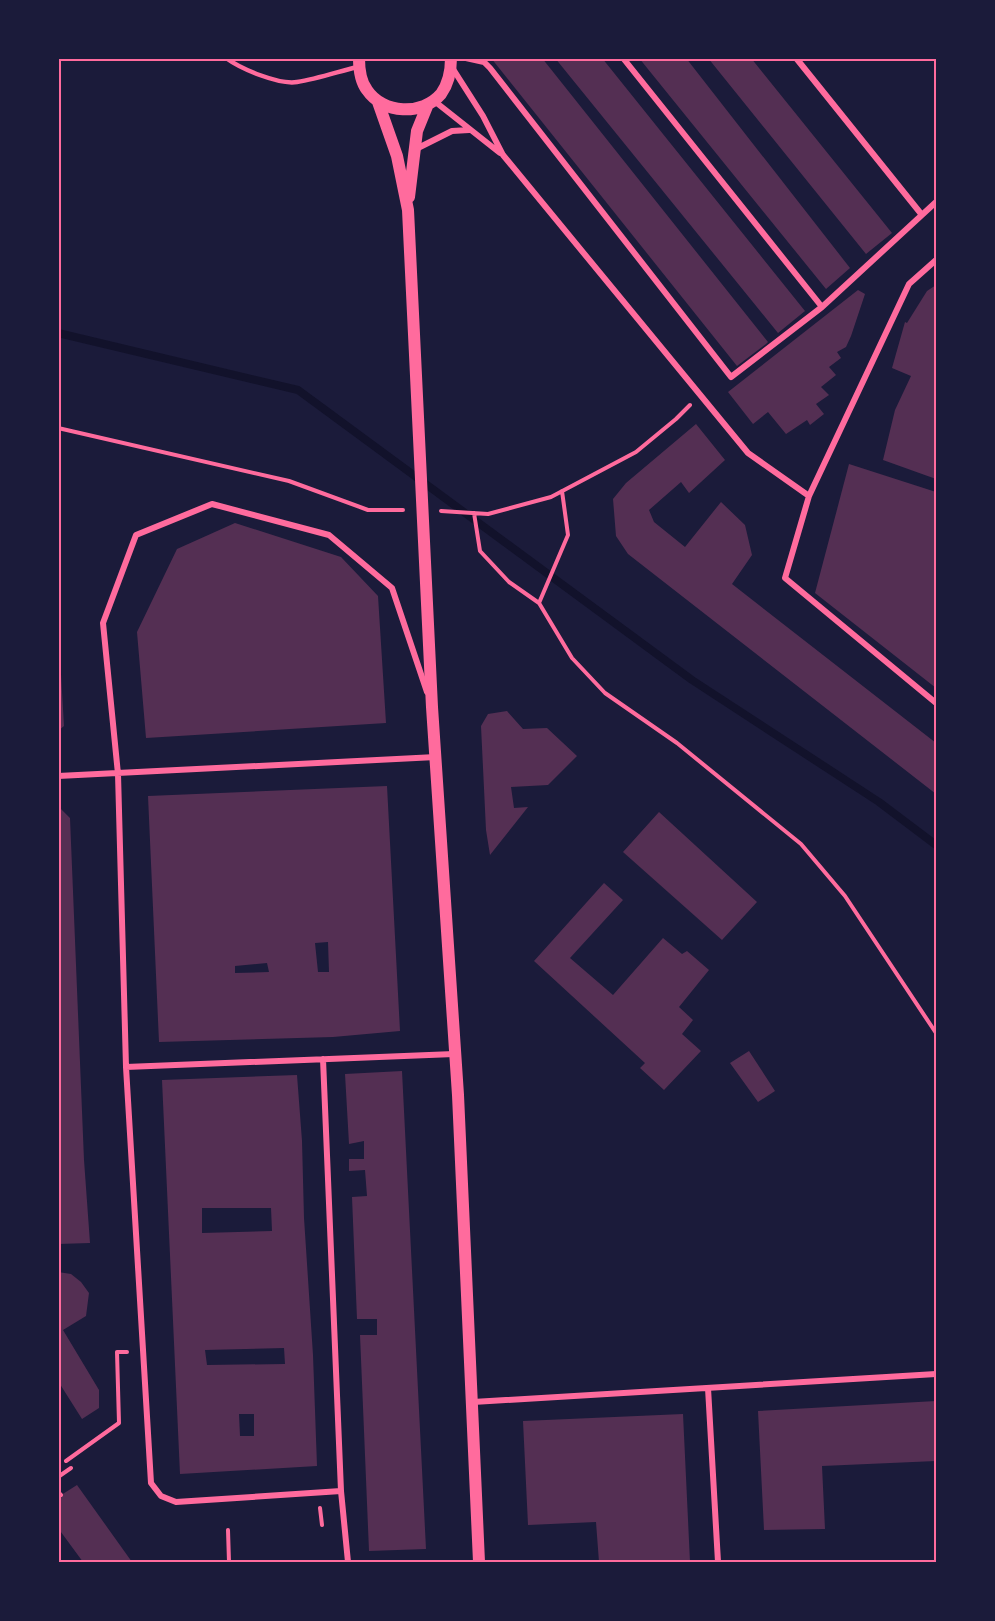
<svg xmlns="http://www.w3.org/2000/svg" width="995" height="1621" font-family="'DM Sans',sans-serif">
	<style>
		.lines { fill: none; stroke-linecap: round; stroke-linejoin: round }
		.stream { stroke: #12122b; stroke-width: 8 }
		.building { fill: #542f53; fill-rule: evenodd }
		.path { stroke: #ff6b9d; stroke-width: 4 }
		.service { stroke: #ff6b9d; stroke-width: 4.5 }
		.minor { stroke: #ff6b9d; stroke-width: 6 }
		.secondary { stroke: #ff6b9d; stroke-width: 12 }
		.neatline { fill: none; stroke: #ff6b9d; stroke-width: 2 }
	</style>
	<rect width="100%" height="100%" fill="#1b1b3a"/>
	<g class="lines">
		<!-- stream -->
		<path class="stream" d="M58,333l240,57 394,290 187,122 57,43"/>
	</g>
	<!-- building -->
	<path class="building" d="M491,58h51l226,284 -2,2 -29,22z
		M555,58h47l203,253 -27,22z
		M639,58h47l164,210 -24,21z
		M708,58h43l141,175 -26,21z
		M936,285v194l-53,-19 12,-50 16,-34 -19,-8 13,-46 2,1 20,-32z
		M858,290l7,4 -14,42 -5,11 -9,5 4,6 -12,9 7,8 -15,12 8,8 -13,9 8,10 -14,11 -3,-5 -21,14 -18,-22 -15,12 -25,-32z
		M696,424l29,36 -36,33 -8,-11 -32,28 5,12 31,25 36,-45 24,23 7,30 -20,29 204,159v51l-308,-240 -12,-18 -3,-37 13,-16z
		M849,464l87,28v196l-121,-95z
		M235,523l106,34 37,39 8,127 -240,15 -9,-106 40,-83z
		M58,657h2l4,69 -6,5z
		M507,711l16,18 24,-1 30,28 -29,29 -37,2 3,21 14,-1 -38,48 -4,-25 -5,-104 7,-12z
		M387,786l13,245 -67,6 -174,5 -11,-246zM328,942l1,30h-11l-3,-29zM267,963l2,9 -34,1v-7z
		M58,806l12,12 14,342 6,83 -32,1z
		M659,812l98,90 -35,38 -99,-88z
		M604,883l19,17 -53,58 43,37 50,-57 19,16 5,-3 22,19 -30,37 14,13 -11,14 19,17 -37,39 -24,-22 5,-5 -111,-102z
		M749,1051l26,40 -17,11 -28,-39z
		M402,1071l24,478 -57,2 -9,-216h17v-16h-20l-5,-122 15,-1 -2,-26 -16,1v-12h15v-18l-15,3 -4,-70z
		M297,1075l5,66 2,77 9,137 4,111 -137,8 -18,-394zM202,1208h69l1,23 -70,2zM284,1348l1,16 -78,1 -2,-15zM239,1414h15v22h-14z
		M58,1272l13,2 10,8 8,11 -3,23 -23,14 36,60v18l-17,11 -24,-38z
		M936,1401v60l-114,5 3,63 -61,1 -6,-119z
		M683,1414l7,148h-91l-3,-40 -68,3 -5,-104z
		M77,1485l55,77h-49l-25,-34v-31z"/>
	<g class="lines">
		<!-- path -->
		<path class="path" d="M58,428l231,53 79,29h35
			M441,511l47,3 63,-17 85,-45 40,-33 14,-14
			M474,513l6,38 29,31 30,21 33,55 33,35 72,50 124,101 44,52 91,137
			M539,603l29,-68 -6,-44
			M66,1461l53,-38 -2,-71h10
			M58,1477l13,-9
			M58,1492l3,3
			M320,1508l2,17
			M228,1530l1,32"/>
		<!-- service -->
		<path class="service" d="M226,58c15,11 53,27 71,24 20,-3 40,-10 60,-15"/>
		<!-- minor -->
		<path class="minor" d="M466,58l18,4 6,6 241,309 91,-70 114,-105
			M623,58l199,249
			M796,58l126,157
			M453,69l30,47 20,39 245,298 61,43
			M433,100l67,53
			M416,149l36,-18 17,-1
			M936,260l-27,24 -100,212 -24,82 151,125
			M58,776l378,-19
			M323,1059l18,432 7,71
			M126,1067l328,-13
			M708,1388l10,174
			M473,1402l463,-28
			M341,1491l-165,11 -15,-6 -10,-13 -25,-416 -8,-293 -15,-151 33,-88 76,-31 117,31 63,53 35,104"/>
		<!-- secondary -->
		<path class="secondary" d="M359,58c0,11 1,23 8,32 16,24 55,26 74,4 8,-11 10,-22 10,-36
			M378,102l19,54 11,54 24,497 26,388 21,467
			M409,197l8,-66 11,-27"/>
	</g>
	<!-- border -->
	<rect width="995" height="1621" fill="none" stroke="#1b1b3a" stroke-width="120"/>
	<rect x="60" y="60" width="875" height="1501" class="neatline"/>
</svg>
